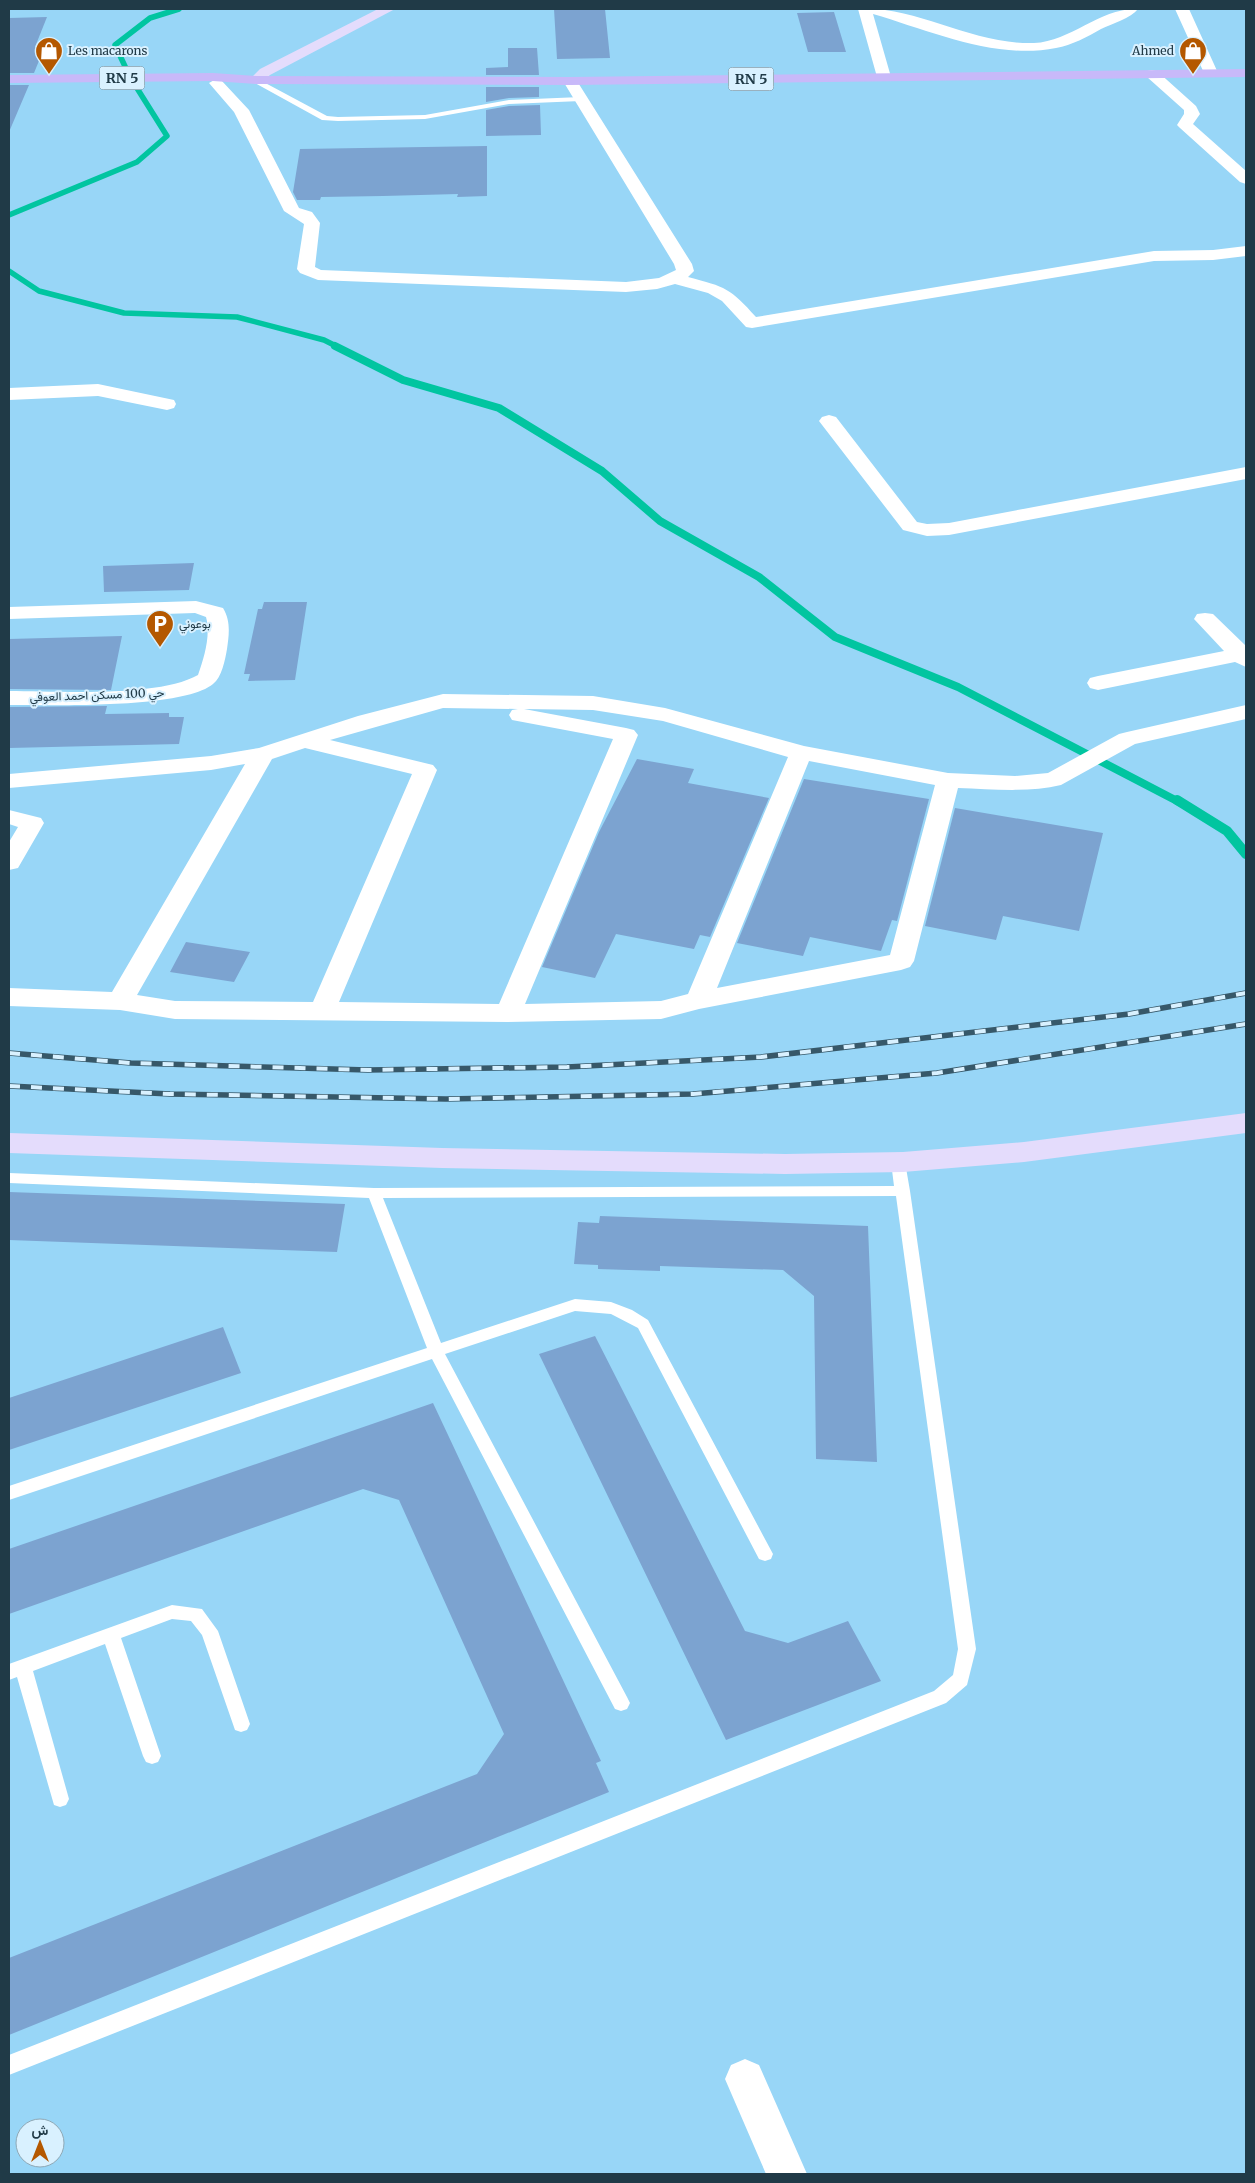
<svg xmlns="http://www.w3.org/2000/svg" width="1255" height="2183" font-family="Merriweather,Vazirmatn,serif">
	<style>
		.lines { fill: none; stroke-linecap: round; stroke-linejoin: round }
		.stream-far2 { stroke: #01c5a0; stroke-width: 5.5 }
		.stream-far1 { stroke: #01c5a0; stroke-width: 8 }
		.stream { stroke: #01c5a0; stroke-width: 10 }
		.building { fill: #7ca3d0 }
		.lane { fill: #fff; fill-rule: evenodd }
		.street { fill: #fff; fill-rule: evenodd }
		.secondary { fill: #e4dcfc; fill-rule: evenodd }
		.primary { fill: #c8b9f9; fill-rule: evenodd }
		.rail-casing { stroke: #375869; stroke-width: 5.5 }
		.rail { stroke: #d9f1ff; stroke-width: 4; stroke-dasharray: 11; stroke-linecap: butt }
		.labels { text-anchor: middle; stroke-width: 4; stroke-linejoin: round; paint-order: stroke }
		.far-poi-label { font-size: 12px; fill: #203a47; stroke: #d9f1ff; text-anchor: start }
		.far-street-label { font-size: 12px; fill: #203a47; stroke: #d9f1ff }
		.shield { fill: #d9f1ff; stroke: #58717e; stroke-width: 1 }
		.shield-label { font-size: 14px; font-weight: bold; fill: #203a47 }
	</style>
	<rect width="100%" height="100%" fill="#98d6f7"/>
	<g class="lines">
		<!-- stream-far2 -->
		<path class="stream-far2" d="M9,215l128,-53 30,-26 -37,-59 -15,-32 35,-27 29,-9
			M9,271l30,20 85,22 113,4 87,23 14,7"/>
		<!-- stream-far1 -->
		<path class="stream-far1" d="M335,346l68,34 96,28 103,63 58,50 99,56 76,60 123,50 221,115"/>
		<!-- stream -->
		<path class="stream" d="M1177,800l50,31 19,23"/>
	</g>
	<!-- building -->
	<path class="building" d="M554,9h51l5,49 -53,1z
		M834,12l12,40h-38l-11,-39z
		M47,17l-12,30 10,-1 -11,27h-25v-55z
		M508,48h29l2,27h-53v-7l22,-1z
		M9,85h20l-20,47z
		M486,87h53v10l-30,1 -23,4z
		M540,105l1,30 -55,1v-26l23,-4z
		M487,146v50l-30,1 1,-3 -75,2 -62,1 -1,3h-23l-4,-8 7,-43z
		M194,563l-5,27 -85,2 -1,-26z
		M264,602h43l-12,78 -47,1 2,-7h-6l14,-65h4z
		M122,636l-11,54 -102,-1v-50z
		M107,706l-2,8 64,-1v4h15l-5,27 -170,4v-41z
		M637,759l57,10 -6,14 81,15 -59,139 -10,-2 -6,14 -78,-15 -21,44 -53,-11 57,-135z
		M804,779l125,20 -32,122 -5,-1 -11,31 -71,-14 -7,19 -66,-13z
		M955,808l148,25 -24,98 -76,-15 -7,24 -71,-14z
		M186,942l64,10 -16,30 -64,-10z
		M9,1192l336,12 -8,48 -328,-12z
		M600,1216l268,10 9,236 -61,-3 -2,-163 -31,-26 -123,-4v5l-62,-2v-4l-24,-1 4,-42 21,1z
		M223,1327l18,46 -232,77v-52z
		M595,1336l150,295 43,12 60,-22 33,60 -155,59 -187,-386z
		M433,1403l168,358 -5,2 13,29 -600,243v-77l468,-184 27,-40 -105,-234 -36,-11 -354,125v-65z"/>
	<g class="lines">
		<!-- lane -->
		<path class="lane" d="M256,78l71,38 11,1 87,-2 84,-15 72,-3 4,2 -4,2 -72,3 -84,15 -87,2 -16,-1 -69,-38v-4z
			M898,1157l5,1 2,4 5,29 66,458 -9,36 -21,18 -937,372v-20l925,-364 19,-16 5,-26 -62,-453 -513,2 58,145 134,-44 36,3 21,8 16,10 125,234 -2,5 -6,2 -6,-2 -121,-231 -27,-14 -36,-3 -130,43 182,343 3,6 -3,6 -6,2 -6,-2 -183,-350 -423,141v-14l418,-138 -58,-150 -360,-15v-10l365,15 520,-2 -3,-24 2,-4z
			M172,1605l30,4 16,22 32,93 -3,6 -6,2 -6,-2 -33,-95 -11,-14 -19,-2 -51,19 40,118 -3,6 -6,2 -6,-2 -3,-6 -38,-112 -72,27 36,128 -3,6 -6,2 -6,-2 -37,-128 -8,3v-16z"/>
		<!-- street -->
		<path class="street" d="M858,9c58,-4 114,36 176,34 38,-2 67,-36 104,-34 -7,9 -26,15 -37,20 -14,8 -29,16 -45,19 -61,12 -125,-17 -183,-34l18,63 -7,4 -7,-4z
			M1175,9h14l29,64 -2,3h-10l-2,-3z
			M1152,70l5,1 39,35 4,8 -7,10 53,47v13l-6,-2 -60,-54 -3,-3 7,-11v-4l-37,-33 -2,-3 2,-3z
			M570,77l7,4 115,183 2,7 -6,6c38,10 42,11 68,40l398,-66 59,-1 33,-4v10l-33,4 -59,1 -402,67 -6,-1 -24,-26 -14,-8 -33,-9 -18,5 -31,3 -308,-12 -18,-7 -3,-4 7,-45 -20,-13 -50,-99 -25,-29 7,-4 5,1 28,30 50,98 13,4 8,11 -5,44 6,3 305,12 33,-4 17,-8 -2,-6 -111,-183z
			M98,384l76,16 2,4 -2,4 -7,2 -69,-14 -89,4v-12z
			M829,415l7,2 81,105 10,2 22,-1 297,-56v12l-297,56 -22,1 -24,-6 -84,-109 3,-4z
			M196,601l27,7c8,13 6,27 4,41 -2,11 -5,28 -14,35 -30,25 -162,21 -204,21v-14c48,0 148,7 189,-16 6,-17 13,-40 8,-58l-11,-4 -186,6v-12z
			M1205,613l8,1 33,32v21l-11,-5 -137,28 -8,-2 -3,-5 3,-5 8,-2 126,-25 -30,-32 3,-5z
			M443,694l150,2 72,12 139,38 144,27 67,3 33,-3 71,-39 8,-2 119,-27v14l-111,25 -74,41c-33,8 -69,4 -103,3l-44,173 -4,6 -9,3 -202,39 -38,10 -153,3 -333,-3 -55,-9 -111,-4v-18l103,4 133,-228 -34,6 -202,18v-14l202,-18 48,-8 99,-32zM443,708l75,1 -6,1 -3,5 3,5 101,19 -114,265 -160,-2 98,-232 -4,-5 -103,-25zM524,709l69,1 70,11 125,36 -100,237 -27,7 -136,3 113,-269 -4,-5 -8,-2zM305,748l107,26 -99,228 -138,-1 -38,-6 135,-236zM809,761l126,24 -45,170 -173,33z
			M9,810l32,8 3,5 -26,45 -9,2v-28l9,-15 -9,-3z
			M745,2059l14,6 48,109h-41l-41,-95 6,-14z"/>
		<!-- secondary -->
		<path class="secondary" d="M378,9h17l-125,66 -9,8 -5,1 -7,-4 11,-11z
			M1246,1113v20l-222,29 -121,10 -118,2 -343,-6 -433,-15v-20l433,15 343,6 118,-2 121,-10z"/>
		<!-- primary -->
		<path class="primary" d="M1246,69v8l-676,8 -314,-1 -43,-3 -204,2v-8l204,-2 43,3 314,1z"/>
		<defs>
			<path id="rail" d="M9,1053l122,10 237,7 199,-3 194,-10 368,-43 117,-21
				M9,1086l161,8 276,5 247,-5 244,-21 309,-49"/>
		</defs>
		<!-- rail casing -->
		<use href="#rail" class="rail-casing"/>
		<!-- rail -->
		<use href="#rail" class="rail"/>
	</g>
	<!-- icons -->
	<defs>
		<symbol id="shop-pin" viewBox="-11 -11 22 30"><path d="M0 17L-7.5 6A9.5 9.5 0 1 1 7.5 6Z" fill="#b45800" stroke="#d9f1ff"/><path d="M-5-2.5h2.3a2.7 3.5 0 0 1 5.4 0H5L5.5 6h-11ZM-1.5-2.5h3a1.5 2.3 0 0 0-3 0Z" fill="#fff"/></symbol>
		<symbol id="parking-pin" viewBox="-11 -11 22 30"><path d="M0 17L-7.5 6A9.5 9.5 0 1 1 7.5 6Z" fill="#b45800" stroke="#d9f1ff"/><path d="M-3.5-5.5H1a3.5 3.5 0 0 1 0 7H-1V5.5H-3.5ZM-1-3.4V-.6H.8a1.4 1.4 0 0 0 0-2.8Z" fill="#fff"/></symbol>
	</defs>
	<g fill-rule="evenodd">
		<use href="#shop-pin" x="33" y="35" width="32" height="43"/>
		<use href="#shop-pin" x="1177" y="35" width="32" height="43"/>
		<use href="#parking-pin" x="144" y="608" width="32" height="43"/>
	</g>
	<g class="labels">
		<!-- far-poi labels -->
		<g class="far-poi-label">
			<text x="68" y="55">Les macarons</text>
			<text x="1174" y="55" text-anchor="end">Ahmed</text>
			<text x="179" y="628">بوعوني</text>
		</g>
		<!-- far-street labels -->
		<g class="far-street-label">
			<text transform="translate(97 695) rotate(-2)" y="4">حي 100 مسكن احمد العوفي</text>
		</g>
		<!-- shield labels -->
		<g class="shield">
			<rect x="99.5" y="66.5" width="45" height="23" rx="4"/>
			<rect x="728.5" y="67.5" width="45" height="23" rx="4"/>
		</g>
		<g class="shield-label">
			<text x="122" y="83">RN 5</text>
			<text x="751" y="84">RN 5</text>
		</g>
	</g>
	<!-- border -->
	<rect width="1255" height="2183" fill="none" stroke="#203a47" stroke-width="20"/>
	<!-- north arrow -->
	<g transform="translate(40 2143)"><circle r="24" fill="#d9f1ff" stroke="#8fa8b5"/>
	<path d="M0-4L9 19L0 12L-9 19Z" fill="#b45800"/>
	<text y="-8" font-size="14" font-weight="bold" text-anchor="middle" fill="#203a47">ش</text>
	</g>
</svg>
